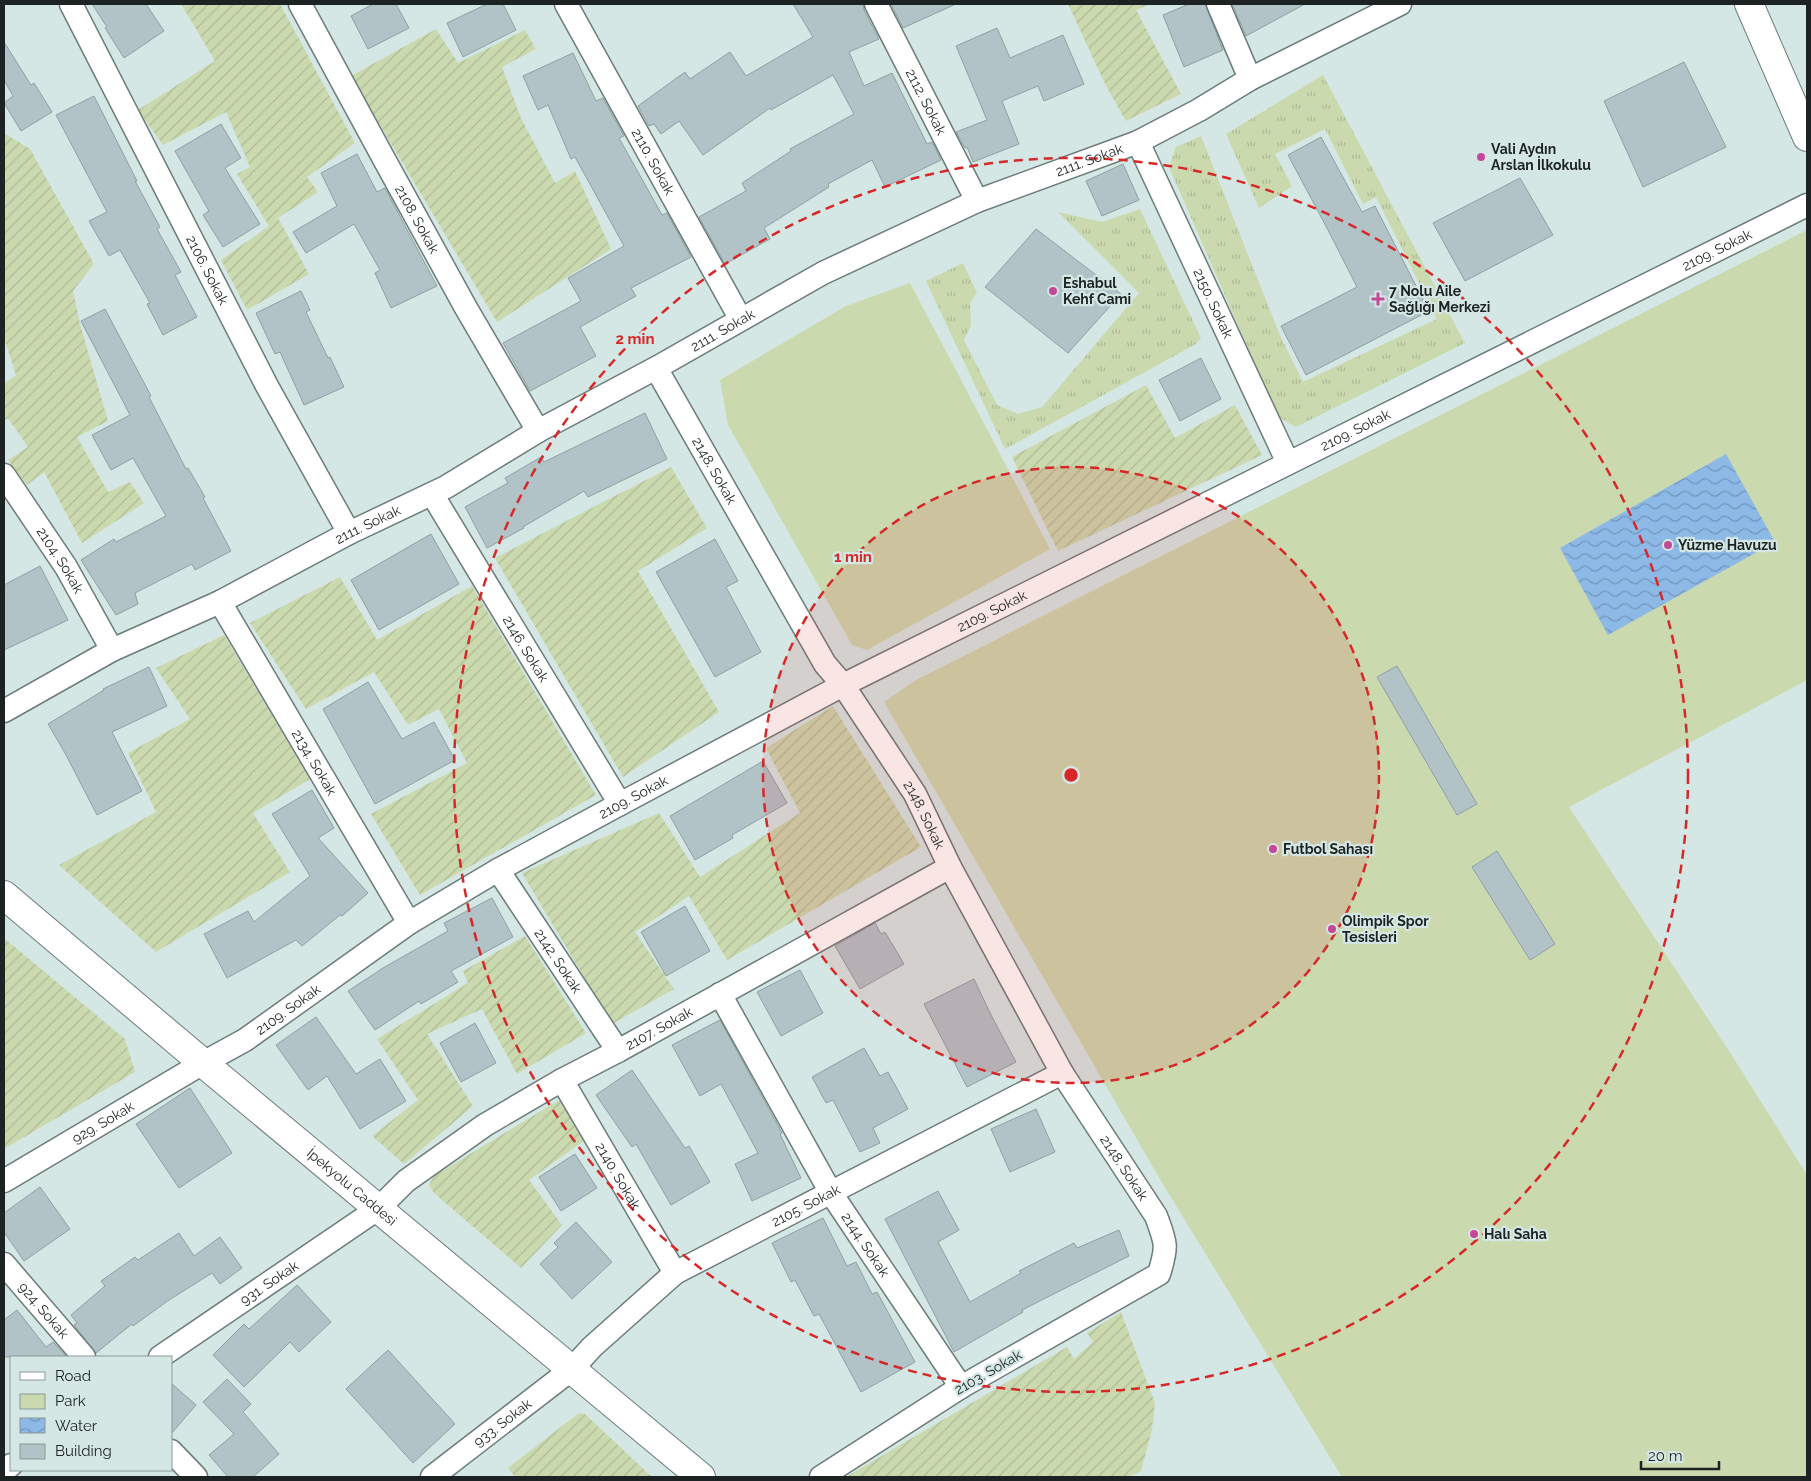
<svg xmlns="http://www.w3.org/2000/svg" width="1811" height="1481" font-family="Raleway,sans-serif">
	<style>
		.grass { fill: url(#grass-tufts) }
		.park { fill: #cbd9af }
		.garden { fill: url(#garden-furrows) }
		.water { fill: url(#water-waves) }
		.building { fill: #b2c3c8; stroke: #8fa0a5 }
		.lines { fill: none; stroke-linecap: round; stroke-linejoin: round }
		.street-casing { stroke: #6b7c79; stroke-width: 25 }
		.secondary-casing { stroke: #6b7c79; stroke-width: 30 }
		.street { stroke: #fff; stroke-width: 22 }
		.secondary { stroke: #fff; stroke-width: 28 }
		.ring { fill: none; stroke: #d62828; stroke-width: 2.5; stroke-dasharray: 9 6 }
		.poi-dot { fill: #c44898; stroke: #d4e7e4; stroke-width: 2 }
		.labels { text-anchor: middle; stroke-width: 4.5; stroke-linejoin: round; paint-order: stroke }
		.street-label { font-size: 14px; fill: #1c2322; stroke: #d4e7e4 }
		.poi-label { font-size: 14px; font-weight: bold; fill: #1c2322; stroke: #d4e7e4; text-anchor: start }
		.centre { fill: #d62828; stroke: #d4e7e4; stroke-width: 2.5 }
		.ring-label { font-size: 15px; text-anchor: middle; font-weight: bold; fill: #d62828; stroke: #d4e7e4; stroke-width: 4.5; stroke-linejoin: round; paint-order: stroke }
	</style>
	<defs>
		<pattern id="grass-tufts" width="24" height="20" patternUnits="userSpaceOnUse" patternTransform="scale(1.25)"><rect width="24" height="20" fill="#cbd9af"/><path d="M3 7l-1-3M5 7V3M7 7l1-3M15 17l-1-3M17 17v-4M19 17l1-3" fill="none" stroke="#aeba96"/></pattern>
		<pattern id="garden-furrows" width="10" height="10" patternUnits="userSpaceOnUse" patternTransform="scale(1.25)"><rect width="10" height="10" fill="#cbd9af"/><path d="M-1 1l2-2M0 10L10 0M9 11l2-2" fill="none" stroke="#aeba96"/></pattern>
		<pattern id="water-waves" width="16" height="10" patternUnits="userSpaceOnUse" patternTransform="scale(1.25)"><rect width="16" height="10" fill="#8db9e7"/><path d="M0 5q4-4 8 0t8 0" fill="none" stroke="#7296bb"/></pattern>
	</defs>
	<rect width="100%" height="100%" fill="#d4e7e4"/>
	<!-- grass -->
	<path class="grass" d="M1323,75l142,268 -169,84 -18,-10 -109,-250 7,-20 25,-11 78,197 24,49 134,-63 -61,-122 -13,7 -38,-75 -50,25 17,32 -33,22 -33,-74z
		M1140,209l61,129 -5,6 -191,105 -79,-168 37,-18 14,30 -7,10 1,22 -7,15 33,65 21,9 24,-7 97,-114 -81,-81 44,10z"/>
	<!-- park -->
	<path class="park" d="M1807,230v450l-238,127 160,244 78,124v302h-465l-181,-296 -277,-479 32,-22z
		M910,283l140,266 -183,101 -15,-5 -124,-220 -8,-45 126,-74z"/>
	<!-- garden -->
	<path class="garden" d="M181,4h99l75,139 -48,34 11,15 -40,26 31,56 -62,36 -26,-50 48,-34 -32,-52 13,-7 -24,-55 -63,33 -25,-35 77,-49z
		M1068,4h82l-14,6 45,84 -55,27 -20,-35z
		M436,29l22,34 67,-33 11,19 -34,18 19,51 34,65 20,-12 36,78 -114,73 -146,-246z
		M4,133l26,16 64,115 -21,27 7,33 28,97 -31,16 31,55 22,-10 14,21 -62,40 -38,-71 -17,13 -19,-25 20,-13 -20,-29 -4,3v-37l12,-9 -12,-37z
		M1146,385l29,53 60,-33 27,50 -204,96 -46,-94z
		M671,467l36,61 -69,43 81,141 -96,65 -128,-219z
		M340,577l37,63 95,-54 124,209 -176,100 -49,-81 96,-51 -28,-54 -31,16 -34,-53 -68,37 -56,-86z
		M224,635l86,144 -57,34 37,59 -134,80 -97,-87 97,-53 -28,-59 62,-34 -34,-51z
		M833,706l88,141 -194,113 -38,-64 -54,36 39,57 -62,35 -90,-151 137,-60 41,64 100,-64 -34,-65z
		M525,936l61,97 -69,41 -35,-65 -55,25 46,72 -69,58 -32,-28 46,-36 -41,-61 91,-56 -5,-12z
		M4,938l121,101 10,33 -131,77z
		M564,1097l21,43 -56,40 33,45 -41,43 -87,-75 -5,-8 5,-9z
		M1121,1312l34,91 -3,27 -11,41 -12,6h-151l-1,-2 -3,2h-128l221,-130 7,12 19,-17 -6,-9z
		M579,1413l6,1 67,63h-137l-7,-9z"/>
	<!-- water -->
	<path class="water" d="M1726,454l49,88 -167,93 -48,-87z"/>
	<!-- building -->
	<path class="building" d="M92,4h54l18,27 -40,27 -19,-30 2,-1z
		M373,4h23l13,24 -41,21 -17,-33z
		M487,4h16l13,26 -53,27 -16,-34z
		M793,4h70l1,6 15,29 -30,13 15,34 28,-13 35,71 5,-2 9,18 -56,27 -13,-27 -44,24 1,3 -65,41 6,11 -45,25 -26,-47 47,-26 -4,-8 49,-32 -1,-2 64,-35 -21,-39 -62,35 -1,-2 -67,47 -24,-34 -18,13 -7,-10 -5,2 -11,-20 47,-34 5,7 40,-27 16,24 67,-39z
		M891,4h65l-53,24z
		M1189,4h16l18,46 -39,17 -21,-52z
		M1232,4h73l-59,32z
		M997,28l13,30 53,-23 21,49 -40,17 -6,-15 -36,15 17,43 -46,18 -6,-15 -2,1 -9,-16 31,-12 -31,-74z
		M4,42l27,43 3,-2 18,29 -31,19 -17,-28 9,-7 -9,-16z
		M573,53l23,48 7,-3 21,38 -5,2 43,77 5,-2 24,44 -60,31 5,8 -56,31 16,29 -66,35 -27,-48 78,-42 -13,-23 56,-32 -49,-89 -4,2 -23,-54 -10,5 -15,-34z
		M1684,62l42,85 -83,40 -39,-86z
		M94,96l43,85h-2l25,46 -3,2 24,43 -6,3 22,42 -34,18 -16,-31 3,-1 -30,-53 -11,6 -20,-35 18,-9 -51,-97z
		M221,124l20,34 -16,10 35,56 -37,23 -20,-32 6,-4 -34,-60z
		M1321,137l41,75 13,-6 54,105 -123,64 -25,-49 76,-39 -29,-57 -40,-75z
		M357,154l20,38 8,-4 52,98 -46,22 -16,-35 5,-3 -26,-46 -48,29 -13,-21 44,-26 -16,-33z
		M1123,164l16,36 -37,16 -16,-35z
		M1520,178l33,57 -88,46 -32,-58z
		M1036,229l85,65 -53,59 -83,-66z
		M301,291l9,19 -4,2 22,46 2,-1 14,30 -40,18 -24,-53 -5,2 -19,-41z
		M105,309l46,87 -2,1 37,72 2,-1 17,29 -2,1 28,53 -36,19 -3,-6 -57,29 3,11 -22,11 -35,-55 33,-21 2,3 50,-26 -33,-58 -22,12 -19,-35 38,-20 -49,-94z
		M1201,358l20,41 -41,22 -21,-41z
		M645,413l22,46 -79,38 -4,-6 -61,36 1,1 -37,20 -22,-41 43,-24 -3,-5 36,-21 3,5z
		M431,534l28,50 -80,46 -28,-50z
		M715,539l23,42 -12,6 35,65 -46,25 -59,-105z
		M40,566l28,54 -64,30v-65z
		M1397,666l80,138 -20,11 -80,-138z
		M149,667l18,39 -55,26 30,59 -45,24 -32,-62 -17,-29 56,-34 -1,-1z
		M368,682l34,57 32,-17 21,38 -80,44 -52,-95z
		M763,761l24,42 -55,32 1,3 -38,22 -25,-44z
		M312,790l22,38 -16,10 50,55 -26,23 -2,-1 -38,31 -6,-6 -69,38 -23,-44 44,-23 6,11 56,-46 -38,-62z
		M1497,851l58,93 -25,16 -58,-93z
		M492,898l21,39 -62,34 7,11 -37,22 -2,-3 -44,29 -27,-39 35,-23 65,-37 -4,-8z
		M685,906l25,45 -44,25 -25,-44z
		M875,923l6,11 4,-2 19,32 -44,25 -25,-43z
		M800,970l23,43 -42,23 -24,-44z
		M974,979l17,36 25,47 -49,25 -43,-83z
		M316,1017l40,57 24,-15 26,42 -46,28 -33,-53 -19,14 -32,-45z
		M720,1020l62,113 -2,1 21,44 -49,23 -17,-37 23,-11 -37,-69 -21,12 -28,-51z
		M475,1023l21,40 -35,19 -21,-39z
		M864,1048l16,28 8,-4 20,37 -35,19 7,15 -20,9 -27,-52 -7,3 -14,-26z
		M632,1070l53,78 4,-2 21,36 -39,23 -35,-61 -4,3 -36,-52z
		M190,1088l42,65 -53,35 -43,-64z
		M1036,1109l19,43 -45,20 -19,-43z
		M575,1154l22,34 -36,23 -22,-34z
		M40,1187l30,42 -46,32 -20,-29v-19z
		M938,1191l21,39 -21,12 32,60 51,-29 -2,-2 55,-28 3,5 42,-18 10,26 -107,54 1,2 -69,40 -69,-133z
		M823,1218l24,48 9,-4 16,32 5,-2 38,70 -54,30 -42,-78 -5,2 -19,-36 -4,2 -19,-39z
		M576,1222l36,40 -40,37 -32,-35 18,-17 -4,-4z
		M179,1233l15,23 26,-19 22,31 -22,16 -8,-11 -43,27 -36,26 -1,-2 -36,29 -22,-28 3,-2 -6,-8 34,-29 -4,-5 34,-24 3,3z
		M297,1285l34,37 -32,30 -9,-10 -46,45 -31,-32 31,-31 5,5z
		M17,1310l29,37 7,-5 14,15h-63v-37z
		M388,1350l67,74 -42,39 -67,-74z
		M227,1379l24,25 -8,8 36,42 -26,23h-25l-19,-22 25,-21 -31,-32z
		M171,1383l25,22 -25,29z"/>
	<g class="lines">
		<defs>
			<g id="street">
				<path id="s1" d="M71,4l196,382 82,147"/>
				<path id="s2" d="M300,4l84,155 82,149 72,123"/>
				<path id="s3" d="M566,4l174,314"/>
				<path id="s4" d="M876,4l101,197"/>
				<path d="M1218,4l32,75"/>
				<path id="s5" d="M1138,142l150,321"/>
				<path id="s6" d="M656,368l169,296 18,21 72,109 35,73 112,206 94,143c10,27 12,29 3,58l-198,113 -140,90"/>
				<path id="s7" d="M4,475l62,92 46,83"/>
				<path id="s8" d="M432,494l188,310"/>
				<path id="s9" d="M220,602l189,321"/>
				<path id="s10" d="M4,711l108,-61 108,-48 129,-69 97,-46 92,-56 118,-63 167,-95 154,-72 161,-59 61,-32 51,-31 150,-75"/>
				<path id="s11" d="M498,870l120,181"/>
				<path id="s12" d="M720,994l111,199 130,194"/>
				<path id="s13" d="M562,1080l113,193"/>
				<path id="s14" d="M4,1181l199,-118 42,-23 164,-117 89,-53 122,-66 223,-119 964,-480"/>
				<path id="s15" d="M4,1264l80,93"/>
				<path id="s16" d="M160,1357l219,-149 27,-27 79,-56 77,-45 56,-29 332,-184"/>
				<path d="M171,1451l25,26"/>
				<path d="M4,1471l7,-6"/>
				<path id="s17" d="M432,1477l140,-108 20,-22 83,-74 387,-200"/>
			</g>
			<g id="secondary">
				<path d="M1749,4l58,133"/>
				<path id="s18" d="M4,895l199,168 498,414"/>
			</g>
		</defs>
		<!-- street casing -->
		<use href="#street" class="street-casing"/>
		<!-- secondary casing -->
		<use href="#secondary" class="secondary-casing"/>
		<!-- street -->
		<use href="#street" class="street"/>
		<!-- secondary -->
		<use href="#secondary" class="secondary"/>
	</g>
	<!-- distance rings -->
	<circle cx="1071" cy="775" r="308" fill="#d62828" fill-opacity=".12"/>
	<g class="ring">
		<circle cx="1071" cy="775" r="308"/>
		<circle cx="1071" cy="775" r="617"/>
	</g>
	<!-- markers -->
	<g class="poi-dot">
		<circle cx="1481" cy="157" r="5"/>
		<circle cx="1053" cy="291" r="5"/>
		<path d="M1375.5 291.5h5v5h5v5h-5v5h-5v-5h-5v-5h5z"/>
		<circle cx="1668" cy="545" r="5"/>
		<circle cx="1273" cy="849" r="5"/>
		<circle cx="1332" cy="929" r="5"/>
		<circle cx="1474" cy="1234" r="5"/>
	</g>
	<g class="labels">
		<!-- street labels -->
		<g class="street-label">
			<text dy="5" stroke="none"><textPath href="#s4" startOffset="110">2112. Sokak</textPath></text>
			<text dy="5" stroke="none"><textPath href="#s10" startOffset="1219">2111. Sokak</textPath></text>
			<text dy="5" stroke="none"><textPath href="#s3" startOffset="180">2110. Sokak</textPath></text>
			<text dy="5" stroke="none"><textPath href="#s2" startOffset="245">2108. Sokak</textPath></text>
			<text dy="5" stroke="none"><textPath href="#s14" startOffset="1952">2109. Sokak</textPath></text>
			<text dy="5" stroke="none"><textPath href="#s1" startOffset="299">2106. Sokak</textPath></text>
			<text dy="5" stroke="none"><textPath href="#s5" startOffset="178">2150. Sokak</textPath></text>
			<text dy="5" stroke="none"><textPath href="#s10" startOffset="814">2111. Sokak</textPath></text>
			<text dy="5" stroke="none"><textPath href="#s14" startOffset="1548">2109. Sokak</textPath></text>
			<text dy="5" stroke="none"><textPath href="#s6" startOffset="118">2148. Sokak</textPath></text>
			<text dy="5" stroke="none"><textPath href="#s10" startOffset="409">2111. Sokak</textPath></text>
			<text dy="5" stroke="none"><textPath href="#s7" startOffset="102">2104. Sokak</textPath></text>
			<text dy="5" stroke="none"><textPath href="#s14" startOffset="1142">2109. Sokak</textPath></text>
			<text dy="5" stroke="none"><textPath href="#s8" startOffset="181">2146. Sokak</textPath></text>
			<text dy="5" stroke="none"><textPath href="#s9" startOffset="186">2134. Sokak</textPath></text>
			<text dy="5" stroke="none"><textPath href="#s14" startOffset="738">2109. Sokak</textPath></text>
			<text dy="5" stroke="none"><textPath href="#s6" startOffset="522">2148. Sokak</textPath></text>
			<text dy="5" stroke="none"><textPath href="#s11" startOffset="109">2142. Sokak</textPath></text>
			<text dy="5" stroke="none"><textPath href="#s14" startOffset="332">2109. Sokak</textPath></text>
			<text dy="5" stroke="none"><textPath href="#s16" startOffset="599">2107. Sokak</textPath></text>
			<text dy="5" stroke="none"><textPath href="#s14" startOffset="115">929. Sokak</textPath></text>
			<text dy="5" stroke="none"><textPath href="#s6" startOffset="928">2148. Sokak</textPath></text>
			<text dy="5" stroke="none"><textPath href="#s13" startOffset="111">2140. Sokak</textPath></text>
			<text dy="5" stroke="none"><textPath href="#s18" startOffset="454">İpekyolu Caddesi</textPath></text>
			<text dy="5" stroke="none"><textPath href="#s17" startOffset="465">2105. Sokak</textPath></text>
			<text dy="5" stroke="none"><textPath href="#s12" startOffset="290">2144. Sokak</textPath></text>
			<text dy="5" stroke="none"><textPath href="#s16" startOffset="132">931. Sokak</textPath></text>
			<text dy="5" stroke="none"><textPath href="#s15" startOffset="61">924. Sokak</textPath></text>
			<text transform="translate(988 1372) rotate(-30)" y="5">2103. Sokak</text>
			<text dy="5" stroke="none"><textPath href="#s17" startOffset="89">933. Sokak</textPath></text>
		</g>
		<!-- poi labels -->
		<g class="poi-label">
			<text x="1491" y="154">Vali Aydın<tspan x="1491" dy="16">Arslan İlkokulu</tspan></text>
			<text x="1063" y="288">Eshabul<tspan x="1063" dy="16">Kehf Cami</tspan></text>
			<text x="1389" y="296">7 Nolu Aile<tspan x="1389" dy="16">Sağlığı Merkezi</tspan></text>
			<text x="1678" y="550">Yüzme Havuzu</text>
			<text x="1283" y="854">Futbol Sahası</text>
			<text x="1342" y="926">Olimpik Spor<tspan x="1342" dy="16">Tesisleri</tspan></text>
			<text x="1484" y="1239">Halı Saha</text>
		</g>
	</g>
	<circle cx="1071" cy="775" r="8" class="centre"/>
	<g class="ring-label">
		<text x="635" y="344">2 min</text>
		<text x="853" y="562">1 min</text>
	</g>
	<!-- border -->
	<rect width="1811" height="1481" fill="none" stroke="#1c2322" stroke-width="10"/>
	<!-- legend -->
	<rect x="10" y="1356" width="162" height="115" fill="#d4e7e4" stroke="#8a9996"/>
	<rect x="20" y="1372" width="25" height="8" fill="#ffffff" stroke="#8a9996"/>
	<text x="55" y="1381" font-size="15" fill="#1c2322">Road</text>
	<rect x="20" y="1394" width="25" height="15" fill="#cbd9af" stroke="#8a9996"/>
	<text x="55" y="1406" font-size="15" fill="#1c2322">Park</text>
	<rect x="20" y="1418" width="25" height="15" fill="url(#water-waves)" stroke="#8a9996"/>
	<text x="55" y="1431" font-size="15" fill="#1c2322">Water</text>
	<rect x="20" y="1444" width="25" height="15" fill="#b2c3c8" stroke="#8a9996"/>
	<text x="55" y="1456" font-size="15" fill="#1c2322">Building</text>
	<!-- scale -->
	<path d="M1641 1461v8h78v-8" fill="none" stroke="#1c2322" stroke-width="2.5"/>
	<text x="1648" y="1461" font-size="15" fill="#1c2322" stroke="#d4e7e4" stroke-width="4" paint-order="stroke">20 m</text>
</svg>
